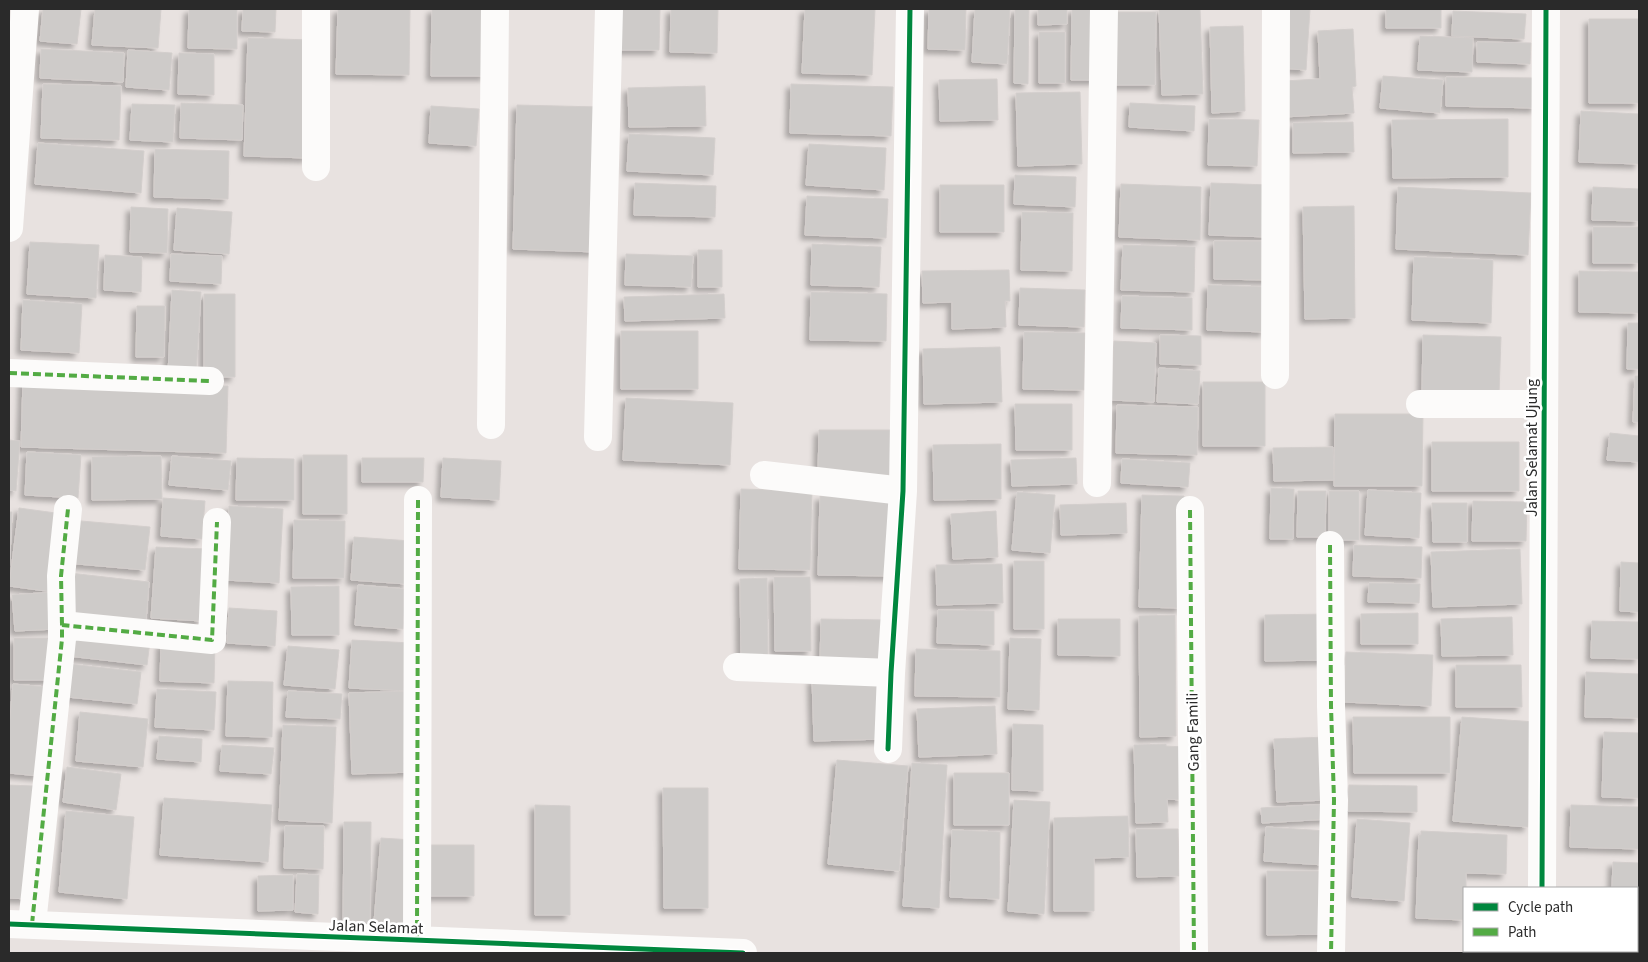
<svg xmlns="http://www.w3.org/2000/svg" width="1648" height="962" font-family="'Source Sans 3',sans-serif">
	<style>
		.building { fill: #cecbc9; stroke: #d3cecc; filter: url(#shadow) }
		.lines { fill: none; stroke-linecap: round; stroke-linejoin: round }
		.minor { stroke: #fcfbfa; stroke-width: 28 }
		.quiet { stroke: #53ab44; stroke-width: 4; stroke-dasharray: 8 4; stroke-linecap: butt }
		.cycleway-casing { stroke: #fff; stroke-width: 8 }
		.cycleway { stroke: #00873e; stroke-width: 5 }
		.labels { text-anchor: middle; stroke-width: 5; stroke-linejoin: round; paint-order: stroke }
		.street-label { font-size: 16px; fill: #2a2a2a; stroke: #fff }
	</style>
	<defs>
		<filter id="shadow"><feDropShadow dx="-4.5" dy="4.5" stdDeviation="2.5" flood-color="#0004"/></filter>
	</defs>
	<rect width="100%" height="100%" fill="#e8e2e0"/>
	<!-- building -->
	<path class="building" d="M43,9h38l-4,35 -37,-3z
		M95,9h66l-3,39 -66,-3z
		M189,9h48v40l-49,-1z
		M243,9h33l-1,23 -33,-1z
		M338,9h72l-1,66 -73,-1z
		M432,9h55l-1,67h-55z
		M621,9h39l-1,41h-39z
		M671,9h47l-1,44 -47,-1z
		M805,9h70l-3,66 -70,-2z
		M929,9h37l-1,41 -37,-1z
		M975,9h35l-3,55 -35,-2z
		M1015,9h14l-1,75 -14,-1z
		M1038,9h29v15l-29,1z
		M1072,9h29v71h-30z
		M1159,9h41l3,85 -41,1z
		M1285,9h25l-4,61 -25,-2z
		M1386,9h55v19h-55z
		M1453,11l73,3 -2,25 -72,-3z
		M1117,12h39l-1,73h-39z
		M1589,19h50v84h-50z
		M1243,26l2,85 -33,2 -2,-86z
		M1353,29l3,57 -4,1 2,26 -70,4 -2,-36 38,-2 -2,-48z
		M1039,32h26v51h-26z
		M1420,36l53,2 -1,34 -54,-2z
		M248,38l63,2 -3,118 -64,-2z
		M1477,42l54,1 -1,21 -53,-2z
		M41,49l83,4 -1,29 -83,-4z
		M128,50l44,3 -3,37 -43,-3z
		M179,53l35,1v41l-36,-1z
		M1383,76l60,4 -3,33 -60,-5z
		M1446,77l90,1v30l-90,-2z
		M997,79l1,41 -58,1 -1,-41z
		M43,84l78,2 -2,54 -78,-2z
		M791,84l102,3 -2,49 -101,-3z
		M705,86l1,40 -77,1 -1,-39z
		M1080,92l2,72 -64,2 -2,-73z
		M181,103l62,2 -1,35 -62,-2z
		M1130,103l65,3 -1,25 -65,-4z
		M132,104l43,1 -2,37 -43,-2z
		M517,105l83,2 -4,145 -83,-3z
		M431,106l48,3 -3,37 -47,-3z
		M1581,111l58,3v50l-60,-2z
		M1209,119l50,1 -2,46 -49,-1z
		M1508,119v58l-115,1 -1,-58z
		M1353,122l1,30 -61,1v-30z
		M629,134l86,4 -2,37 -86,-4z
		M38,143l106,8 -3,42 -106,-9z
		M809,144l77,4 -2,42 -78,-5z
		M155,149l74,2 -1,48 -74,-2z
		M1015,175l61,2 -1,30 -61,-3z
		M635,183l81,3 -1,31 -81,-2z
		M1211,183l59,2 -1,52 -60,-2z
		M1121,184l80,3 -1,53 -81,-3z
		M940,185h64v47h-64z
		M1398,187l133,6 -3,62 -132,-6z
		M1593,187l46,2v32l-47,-1z
		M807,196l81,3 -2,39 -81,-3z
		M1354,206l1,112 -50,1 -2,-112z
		M131,207l37,2 -1,44 -37,-1z
		M177,208l55,4 -3,42 -55,-4z
		M1022,212l51,1 -1,58 -51,-1z
		M1593,227h46v36h-46z
		M1214,241h57l-1,39 -56,-1z
		M30,242l69,3 -3,53 -69,-4z
		M812,244l69,3 -2,40 -68,-2z
		M1123,245l72,2 -1,45 -73,-2z
		M698,250h24v37h-24z
		M171,254l51,2 -1,28 -51,-3z
		M626,254l67,2 -2,31 -66,-2z
		M105,255l37,2 -1,35 -37,-2z
		M1414,257l79,3 -2,63 -79,-3z
		M1009,270l1,31h-5l1,26 -54,2v-27l-29,1 -1,-32z
		M1579,271l60,1v41l-60,-1z
		M1208,285l58,2 -1,45 -58,-2z
		M1020,288l65,2 -1,37 -65,-2z
		M172,290l29,2 -5,83 -28,-2z
		M811,292l76,2 -1,47 -76,-1z
		M204,294h31v83h-31z
		M724,294l1,24 -100,3 -1,-24z
		M1122,296l70,2v32l-71,-2z
		M23,300l59,4 -3,49 -58,-3z
		M137,306h28l-1,51h-28z
		M1628,323h11v46h-12z
		M621,331h77v58h-77z
		M1024,332l61,1 -1,57 -61,-1z
		M1160,335l41,1v29l-41,-1z
		M1423,335l78,2 -2,57 -77,-2z
		M1114,341l42,2 -2,59 -43,-2z
		M1000,347l2,55 -78,2 -1,-55z
		M1159,368l41,3 -2,33 -41,-2z
		M1635,376h4v46h-6z
		M23,380l205,6 -2,67 -205,-6z
		M1203,382h62v64h-62z
		M626,398l107,5 -3,62 -107,-5z
		M1015,404h57v46h-56z
		M1117,405l81,2 -1,48 -81,-2z
		M1335,414h88l-1,72h-88z
		M819,430h74v45l-75,-1z
		M1610,433l29,3v26l-32,-2z
		M9,440l11,1 -4,50 -7,-1z
		M1432,442h87v49h-87z
		M1001,444v55l-67,1 -1,-55z
		M1333,447l1,33 -60,1 -1,-33z
		M27,452l54,3 -3,43 -53,-3z
		M303,455h44v59h-44z
		M161,456l1,43 -70,1v-43z
		M172,456l59,5 -3,29 -59,-5z
		M237,458l57,1v41h-58z
		M362,458h62l-1,24h-61z
		M443,458l58,3 -2,39 -58,-3z
		M1076,458l1,26 -65,2 -1,-26z
		M1122,459l68,4 -2,24 -67,-4z
		M1271,488l23,1 -1,50h-23z
		M741,489l71,2 -2,79 -71,-1z
		M1368,490l53,3 -2,45 -54,-3z
		M1298,491h28l-1,46h-28z
		M1329,491h30v49h-30z
		M1017,492l38,3 -5,58 -38,-3z
		M1142,495l42,1 -3,112 -42,-1z
		M820,496l75,2 -2,78 -75,-1z
		M163,498l42,3 -3,38 -41,-3z
		M1473,501l54,1 -1,39h-54z
		M1126,503l1,30 -66,2 -1,-30z
		M1432,503h35v39h-34z
		M229,506l54,3 -4,74 -54,-3z
		M19,508l44,6 -10,78 -44,-6z
		M996,511l2,46 -45,2 -2,-45z
		M9,512h3l-3,66z
		M70,520l80,7 -5,43 -79,-7z
		M294,520l51,1 -1,57h-51z
		M354,537l57,4 -4,43 -56,-4z
		M1354,545l68,2 -1,31 -68,-2z
		M156,547l51,2 -5,72 -51,-3z
		M1520,549l2,55 -89,3 -2,-55z
		M1014,561h30v68h-30z
		M1621,562l18,1v49l-19,-1z
		M1002,564l1,39 -66,2 -1,-40z
		M70,573l79,9 -3,39 -80,-8z
		M774,577h36l1,74h-36z
		M767,578l1,80 -27,1 -1,-80z
		M1369,583l51,1 -1,19 -51,-1z
		M358,585l48,4 -3,40 -48,-4z
		M339,586v49h-47l-1,-48z
		M53,592l3,37 -41,2 -3,-36z
		M229,608l48,3 -2,35 -48,-3z
		M938,610l56,1v34l-57,-2z
		M1418,613v31h-57v-30z
		M1326,614l1,46 -62,1v-46z
		M1175,615l1,121 -36,1 -1,-121z
		M1512,617l1,38 -71,1 -1,-37z
		M821,619l64,1 -1,44 -64,-1z
		M1058,619h62v37l-62,-1z
		M1592,621l47,1v37l-48,-1z
		M71,631l79,10 -3,24 -79,-9z
		M14,638h43v42h-43z
		M1010,638l31,1 -2,71 -31,-1z
		M352,640l60,3 -2,48 -61,-3z
		M161,643l54,1 -1,39 -54,-2z
		M288,646l51,4 -4,39 -51,-4z
		M916,649l84,2v46l-85,-1z
		M1346,652l87,3 -2,51 -87,-4z
		M70,664l71,8 -4,32 -70,-7z
		M1456,665h65l1,42h-66z
		M1586,672l53,2v44l-54,-1z
		M882,678l2,61 -70,2 -2,-62z
		M228,681l45,1 -1,55 -46,-1z
		M13,684l34,3 -8,89 -30,-3v-45z
		M157,689l59,3 -2,38 -59,-3z
		M288,691l54,3 -2,25 -54,-2z
		M410,691l3,81 -61,2 -3,-81z
		M995,706l2,48 -78,3 -2,-48z
		M80,712l68,7 -5,48 -67,-6z
		M1353,717h97v56h-96z
		M1462,717l74,5 -8,105 -75,-6z
		M1013,724l30,1v66l-31,-1z
		M283,725l53,2 -4,96 -53,-3z
		M1604,732l35,1v65l-37,-1z
		M159,736l43,3 -1,23 -44,-3z
		M1326,737l2,63 -51,2 -3,-63z
		M1166,744v2l19,1 -3,53 -15,-1 1,23 -32,1 -2,-78z
		M222,745l52,3 -3,26 -51,-3z
		M837,760l71,6 -9,105 -71,-7z
		M912,763l35,2 -8,143 -36,-2z
		M67,767l54,7 -5,36 -53,-8z
		M954,773h55v52h-55z
		M9,785l25,1 -6,113 -19,-1z
		M1349,785l68,1v26l-69,-1z
		M663,788h45v120h-44z
		M164,798l108,7 -4,57 -108,-7z
		M1014,800l36,2 -6,112 -36,-3z
		M1328,804l1,15 -67,4 -1,-15z
		M535,805l35,1v109h-35z
		M1571,805l68,2v42l-69,-2z
		M66,811l68,6 -7,82 -68,-7z
		M1128,816l1,41 -35,1v53h-40v-93z
		M1357,819l53,4 -6,78 -52,-4z
		M344,822h27l-1,102h-27z
		M285,826h39l-1,43 -39,-1z
		M1266,827l61,4 -3,34 -60,-4z
		M1136,829h42l1,47 -42,1z
		M952,830l48,2 -1,67 -49,-2z
		M1421,831l86,4 -1,39 -40,-1v15h-2v32l-48,-2 3,-83h2z
		M381,838l32,2 -7,85 -32,-3z
		M428,845h46v51h-46z
		M1613,862l26,1v43h-2v-18h-25z
		M1267,871h59l1,63 -60,1z
		M297,874l22,1 -1,39 -23,-2z
		M293,875v35l-35,1v-35z
		M1577,951h54v2h-54z"/>
	<g class="lines">
		<!-- minor -->
		<path class="minor" d="M316,167v-158
			M9,228l16,-219
			M9,373l201,8
			M1275,375l1,-366
			M1420,404h123
			M491,425l4,-416
			M598,437l11,-428
			M764,475l139,16
			M1097,483l7,-474
			M1190,510l4,443
			M1330,545l1,161 3,94 -3,153
			M62,625l-1,-49 7,-67
			M737,667l154,6
			M888,749l3,-76 12,-182 7,-482
			M1542,888l4,-879
			M9,924l734,29
			M32,924l30,-285v-14l150,15 5,-118
			M417,940l1,-440
			M1542,953v-2"/>
		<!-- quiet -->
		<path class="quiet" d="M9,373l201,8
			M1190,510l4,443
			M1330,545l1,161 3,94 -3,153
			M62,625l-1,-49 7,-67
			M32,924l30,-285v-14l150,15 5,-118
			M417,940l1,-440"/>
		<defs>
			<path id="cycleway" d="M888,749l3,-76 12,-182 7,-482
				M1542,888l4,-879
				M9,924l734,29"/>
		</defs>
		<!-- cycleway casing -->
		<use href="#cycleway" class="cycleway-casing"/>
		<!-- cycleway -->
		<use href="#cycleway" class="cycleway"/>
	</g>
	<g class="labels">
		<!-- street labels -->
		<g class="street-label">
			<text transform="translate(1531 448) rotate(-90)" y="6">Jalan Selamat Ujung</text>
			<text transform="translate(1192 732) rotate(-91)" y="6">Gang Famili</text>
			<text transform="translate(376 926) rotate(2)" y="6">Jalan Selamat</text>
		</g>
	</g>
	<!-- border -->
	<rect width="1648" height="962" fill="none" stroke="#2a2a2a" stroke-width="20"/>
	<!-- legend -->
	<rect x="1463" y="887" width="175" height="65" fill="#ffffff" stroke="#aaaaaa"/>
	<rect x="1473" y="903" width="25" height="8" fill="#00873e" stroke="#aaaaaa"/>
	<text x="1508" y="912" font-size="15" fill="#2a2a2a">Cycle path</text>
	<rect x="1473" y="928" width="25" height="8" fill="#53ab44" stroke="#aaaaaa"/>
	<text x="1508" y="937" font-size="15" fill="#2a2a2a">Path</text>
</svg>
